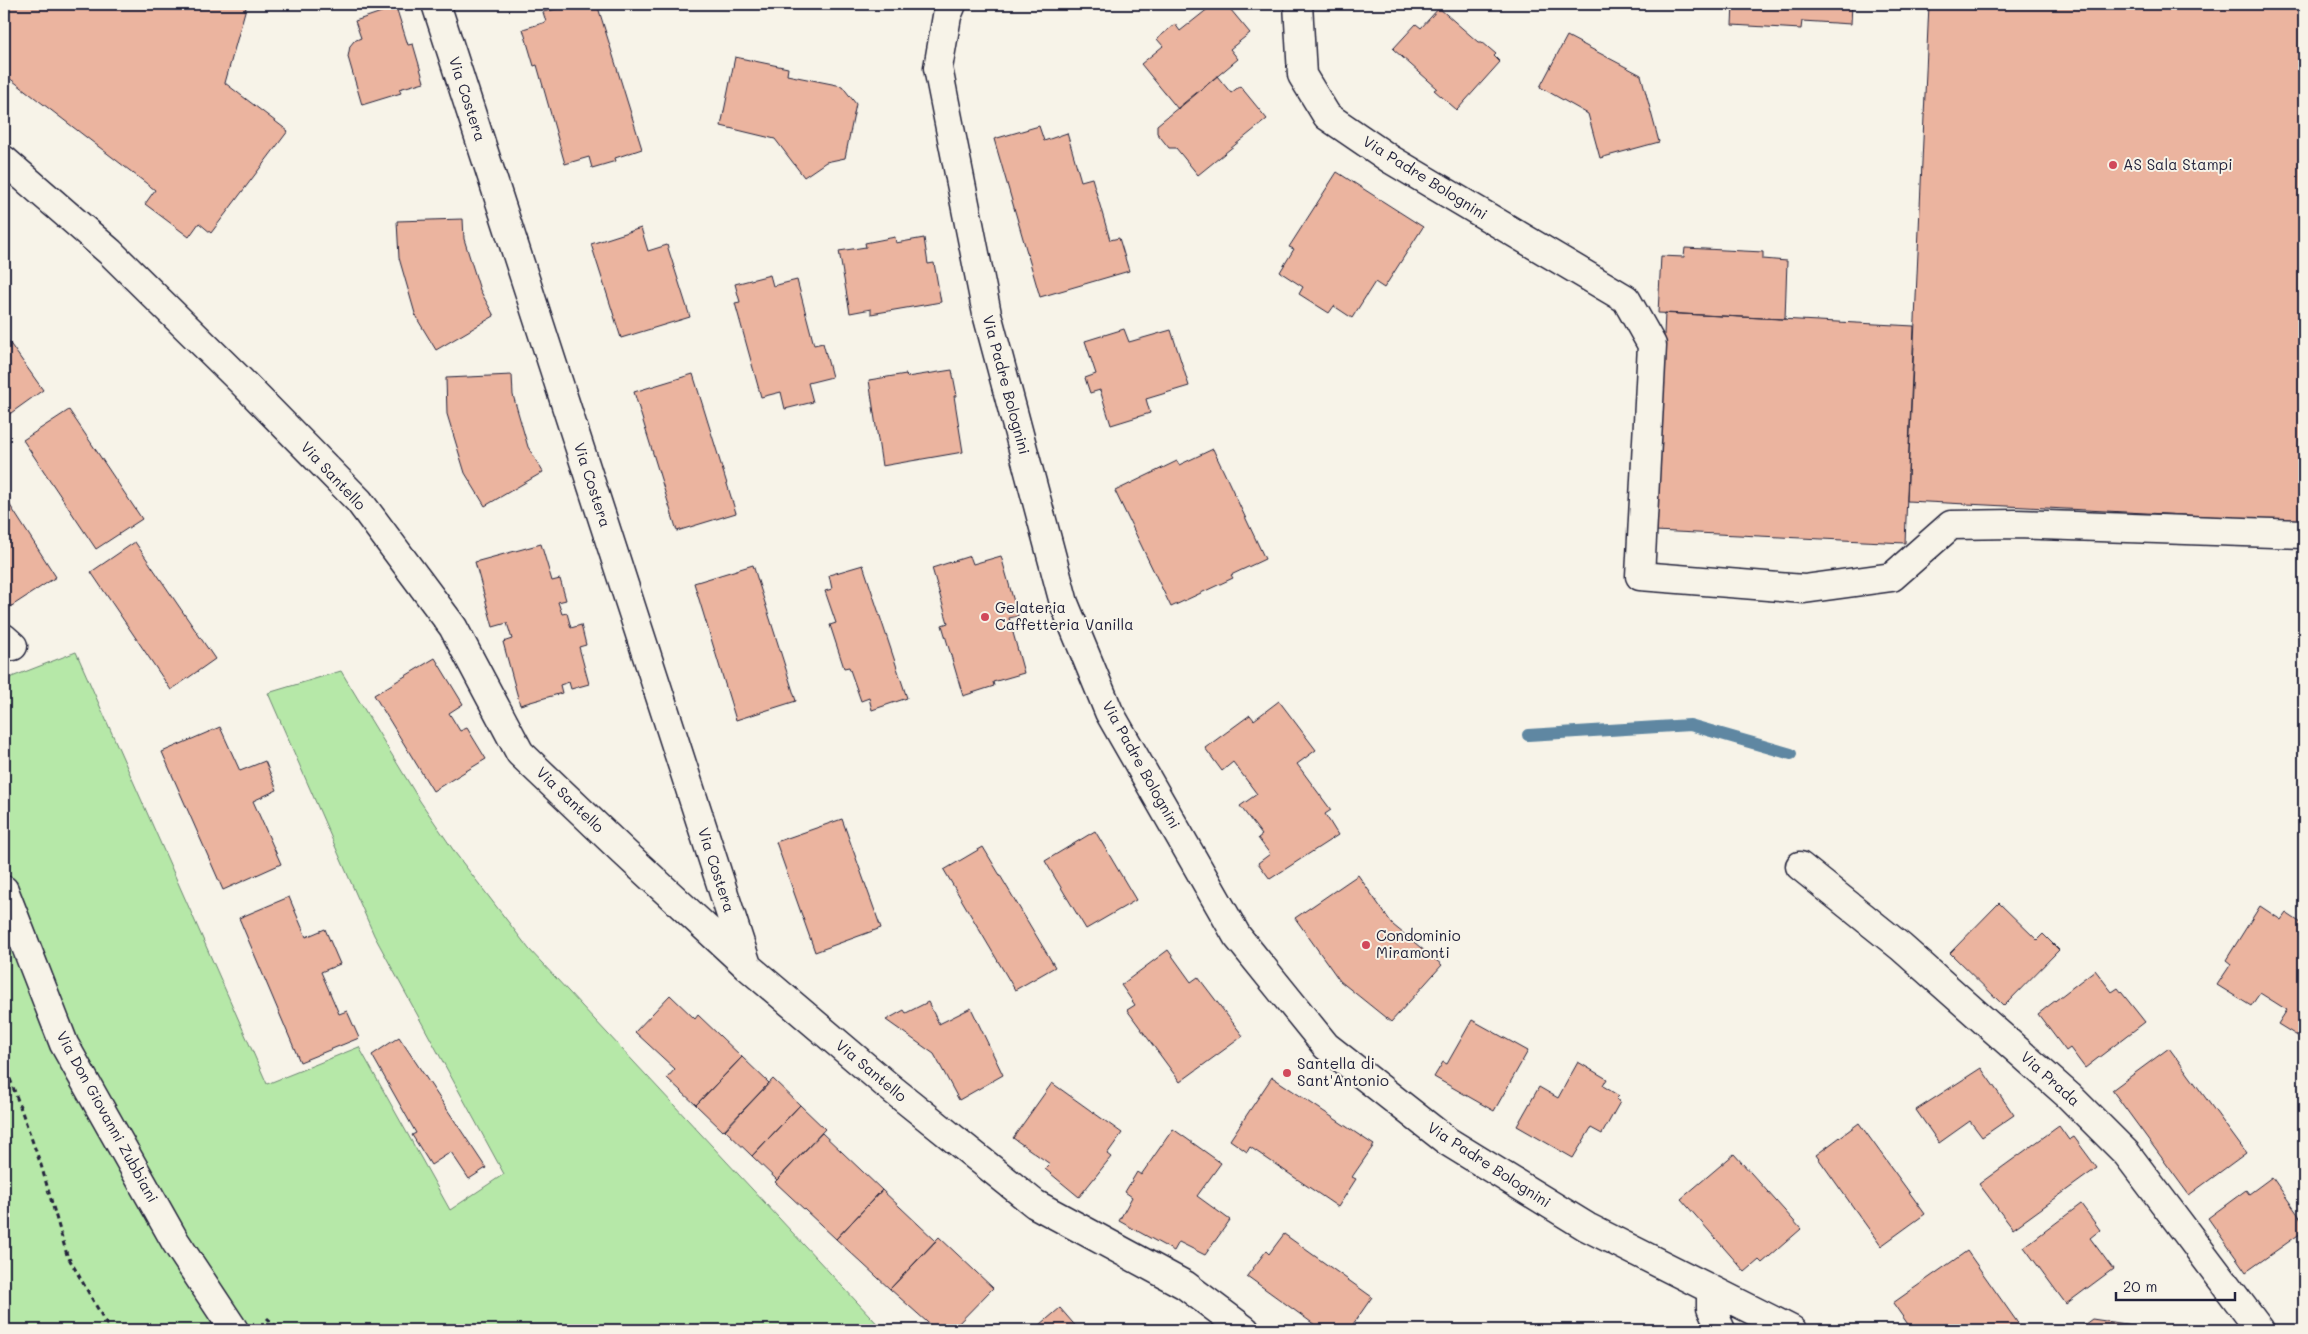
<svg xmlns="http://www.w3.org/2000/svg" width="2308" height="1334" font-family="Mali,sans-serif">
	<style>
		.green { fill: #b6e8a8; stroke: #6c8572 }
		.lines { fill: none; stroke-linecap: round; stroke-linejoin: round }
		.stream { stroke: #5e87a2; stroke-width: 12 }
		.building { fill: #ebb49f; stroke: #22223b }
		.minor-casing { stroke: #22223b; stroke-width: 31 }
		.path { stroke: #22223b; stroke-width: 3; stroke-dasharray: 5 4; stroke-linecap: butt }
		.minor { stroke: #f7f3e8; stroke-width: 28 }
		.poi-dot { fill: #d1495b; stroke: #f7f3e8; stroke-width: 2 }
		.labels { text-anchor: middle; stroke-width: 4; stroke-linejoin: round; paint-order: stroke }
		.street-label { font-size: 15px; fill: #22223b; stroke: #f7f3e8 }
		.poi-label { font-size: 15px; fill: #22223b; stroke: #f7f3e8; text-anchor: start }
	</style>
	<rect width="100%" height="100%" fill="#f7f3e8"/>
	<filter id="ink" filterUnits="userSpaceOnUse"><feTurbulence type="fractalNoise" baseFrequency=".02" numOctaves="2"/><feDisplacementMap in="SourceGraphic" scale="10" xChannelSelector="R" yChannelSelector="G"/><feConvolveMatrix kernelMatrix="1 2 1 2 8 2 1 2 1" color-interpolation-filters="sRGB"/></filter>
	<g filter="url(#ink)">
		<!-- green -->
		<path class="green" d="M76,652l191,432 92,-37 91,163 54,-36 -130,-239 -106,-242 73,-22 79,130 36,53 73,95 354,381h-879v-650z"/>
		<g class="lines">
			<!-- stream -->
			<path class="stream" d="M1528,735l162,-10 101,29"/>
		</g>
		<!-- building -->
		<path class="building" d="M4,4h243l-22,79 63,48 -77,102 -12,-10 -10,14 -44,-33 10,-14 -151,-116z
			M579,4h18l45,145 -27,9 1,3 -24,7 -3,-11 -24,7 -28,-99 -3,1 -11,-37 23,-7 -3,-10z
			M1214,4h12l24,29 -20,16 8,10 -60,50 -37,-45 22,-18 -6,-7 18,-15 5,7z
			M1733,4h119l-1,20 -49,-3 -1,8 -69,-4z
			M1929,4h375v517l-397,-20z
			M396,7l12,38 5,-1 11,38 -25,7 2,4 -39,12 -14,-48 2,-11 4,-5 7,-3 -6,-17z
			M1439,8l39,34h4l14,12 -2,2 6,6 -43,48 -23,-20 3,-2 -44,-39 23,-25 5,4z
			M1567,36l74,39 18,67 -59,16 -12,-44 -48,-27z
			M735,57l53,11 -1,7 55,11 14,18 -11,54 -19,4 -22,15 -29,-38 -54,-13z
			M1217,76l14,17 9,-7 27,33 -69,56 -22,-27h-7l-12,-15v-8z
			M1039,126l5,15 23,-8 14,48 11,-3 18,62 9,-2 10,33 -89,26 -46,-158z
			M1337,172l86,55 -39,61 -9,-6 -23,36 -18,-12 -5,7 -30,-19 4,-7 -23,-15 14,-23 -5,-2z
			M463,219l1,20 16,51 14,26 -58,34 -20,-33 -17,-59 -2,-37z
			M641,228l7,23 19,-6 23,72 -69,21 -30,-94z
			M895,237l1,6 28,-5 4,26 6,-1 7,39 -70,12v-5l-21,4 -11,-62 27,-4 -1,-4z
			M1685,248l78,4v7l24,2 -2,58 -127,-6 3,-57 23,1z
			M770,275l3,11 24,-6 17,65 9,-2 9,34 -24,6 5,19 -28,7 -4,-17 -20,5 -26,-94 5,-1 -5,-18z
			M1665,313l249,13 -9,217 -250,-12z
			M1124,329l5,13 42,-12 18,56 -43,13 4,14 -39,12 -11,-35 -10,3 -5,-15 11,-4 -11,-33z
			M4,335l39,55 -39,28z
			M952,370l5,26h-3l9,56 -81,14 -13,-86 37,-6 1,3z
			M693,374l43,139 -59,18 -43,-139z
			M512,375l1,20 15,52 15,25 -58,34 -20,-33 -18,-59 -1,-36z
			M69,410l73,109 -46,30 -73,-109z
			M1213,449l52,110 -34,16 2,3 -62,29 -56,-116 62,-30 2,4z
			M4,496l52,81 -52,34z
			M135,542l80,117 -44,31 -80,-118z
			M541,544l11,37 8,-2 6,21 -8,2 4,12 5,-1 4,15 10,-3 5,20 -7,2 10,37 -18,5 -2,-7 -9,3 2,8 -42,12 -17,-63 9,-3 -5,-16 -14,4 -18,-65z
			M970,556l3,8 28,-8 17,60 -9,2 15,55 -31,9 1,4 -31,10 -21,-71 6,-2 -16,-55z
			M753,565l43,136 -60,19 -42,-137z
			M863,565l44,133 -35,12 -3,-12 -8,3 -12,-34 -5,1 -14,-43 6,-2 -11,-32 7,-2 -3,-14z
			M435,658l28,46 -14,9 11,18 7,-3 19,31 -53,32 -59,-96z
			M1279,701l37,49 -19,14 34,46 -6,4 13,21 -68,44 -12,-16 12,-9 -12,-16 4,-3 -22,-29 17,-12 -24,-32 -11,9 -17,-23 45,-33 4,5z
			M220,727l20,44 25,-10 12,29 -24,11 28,63 -58,26 -61,-138z
			M842,819l39,109 -66,24 -39,-110z
			M1095,831l41,69 -50,29 -41,-68z
			M983,847l72,120 -40,23 -71,-120z
			M1358,875l35,50 49,40 -51,57 -51,-41 -45,-63z
			M289,897l17,40 19,-8 15,35 -19,8 18,42 8,-3 12,27 -59,24 -61,-144z
			M1999,903l38,37 6,-6 16,16 -55,56 -54,-53z
			M2260,906l21,14 5,-7 18,12v115l-26,-16 9,-14 -27,-17 -9,13 -34,-21 14,-21 -5,-4z
			M1168,950l23,32 7,-5 45,59 -63,46 -53,-72 8,-5 -14,-20z
			M2095,970l17,22 6,-4 27,34 -60,46 -15,-20 -4,3 -28,-37z
			M670,995l25,24 3,-4 44,42 -46,48 -29,-27 8,-9 -40,-37z
			M928,1002l11,22 32,-16 32,67 -44,25 -25,-46 -48,-34 18,-10 2,3z
			M1472,1020l56,31 -34,60 -60,-34 9,-15 4,2z
			M399,1037l87,131 -17,11 -18,-27 -20,13 -19,-30 4,-2 -44,-78z
			M2169,1048l77,105 -57,42 -77,-105z
			M742,1057l27,26 -46,48 -27,-26z
			M1578,1062l29,17 -4,7 16,10 -3,3 4,3 -18,32 -11,-6 -18,30 -56,-32 22,-39 19,11z
			M1981,1068l33,47 -32,22 -12,-16 -31,22 -23,-33z
			M1272,1077l102,68 -22,32 4,2 -18,28 -88,-60 -3,5 -17,-12z
			M773,1079l27,26 -48,51 -27,-26z
			M1052,1083l70,50 -15,21 4,3 -32,40 -34,-28 5,-5 -37,-26z
			M800,1105l25,24 -48,51 -25,-24z
			M1859,1123l66,91 -44,32 -65,-91z
			M2059,1126l10,14 5,-3 23,31 -84,61 -34,-45z
			M1173,1129l48,34 -24,33 33,24 -25,35 -26,-13 -5,9 -55,-30 13,-24 -7,-5 12,-20 4,3z
			M822,1133l60,57 -46,49 -61,-57z
			M1734,1154l67,75 -39,34 -3,-3 -14,12 -64,-73z
			M2272,1177l32,46v8l-58,41 -38,-54 38,-28 3,4z
			M882,1190l54,51 -46,48 -54,-50z
			M2081,1204l19,26 -10,8 23,31 -47,35 -42,-57z
			M1284,1234l88,63 -23,33h-27l-75,-54 19,-25 3,3z
			M939,1237l54,51 -41,42h-16l-46,-41z
			M1967,1251l55,78 -110,1 -19,-27z
			M1060,1308l19,22h-45z
			M2092,1319l55,8v3h-70z"/>
		<g class="lines">
			<defs>
				<path id="minor" d="M436,4l311,961
					M952,4l-5,12 -9,52 49,246 77,289 45,109 128,224 89,110 121,95 140,86 205,103
					M1298,4l4,71 25,41 63,43 236,140 26,46 -12,231 164,13 88,-12 59,-52 64,-1 289,10
					M4,160l106,92 130,128 119,121 94,126 67,126 106,101 121,112 140,119 148,119 150,81 60,45
					M4,638l9,8
					M1800,866l101,81 168,149 58,58 133,176
					M4,890l60,154 111,197 59,89
					M1711,1291v17l10,22"/>
			</defs>
			<!-- minor casing -->
			<use href="#minor" class="minor-casing"/>
			<!-- path -->
			<path class="path" d="M4,1062l37,103 26,90 43,75
				M267,1318l13,12"/>
			<!-- minor -->
			<use href="#minor" class="minor"/>
		</g>
	</g>
	<!-- markers -->
	<g class="poi-dot">
		<circle cx="2113" cy="165" r="5"/>
		<circle cx="985" cy="617" r="5"/>
		<circle cx="1366" cy="945" r="5"/>
		<circle cx="1287" cy="1073" r="5"/>
	</g>
	<g class="labels">
		<!-- street labels -->
		<g class="street-label">
			<text transform="translate(467 99) rotate(72)" y="5">Via Costera</text>
			<text transform="translate(1425 178) rotate(32)" y="5">Via Padre Bolognini</text>
			<text transform="translate(1006 385) rotate(75)" y="5">Via Padre Bolognini</text>
			<text transform="translate(333 476) rotate(47)" y="5">Via Santello</text>
			<text transform="translate(592 485) rotate(72)" y="5">Via Costera</text>
			<text transform="translate(1141 765) rotate(61)" y="5">Via Padre Bolognini</text>
			<text transform="translate(570 800) rotate(44)" y="5">Via Santello</text>
			<text transform="translate(716 870) rotate(72)" y="5">Via Costera</text>
			<text transform="translate(871 1071) rotate(40)" y="5">Via Santello</text>
			<text transform="translate(2050 1079) rotate(42)" y="5">Via Prada</text>
			<text transform="translate(107 1117) rotate(61)" y="5">Via Don Giovanni Zubbiani</text>
			<text transform="translate(1489 1165) rotate(33)" y="5">Via Padre Bolognini</text>
		</g>
		<!-- poi labels -->
		<g class="poi-label">
			<text x="2123" y="170">AS Sala Stampi</text>
			<text x="995" y="613">Gelateria<tspan x="995" dy="17">Caffetteria Vanilla</tspan></text>
			<text x="1376" y="941">Condominio<tspan x="1376" dy="17">Miramonti</tspan></text>
			<text x="1297" y="1069">Santella di<tspan x="1297" dy="17">Sant'Antonio</tspan></text>
		</g>
	</g>
	<!-- margin -->
	<rect width="2308" height="1334" fill="none" stroke="#f7f3e8" stroke-width="20"/>
	<rect x="10" y="10" width="2288" height="1314" fill="none" stroke="#22223b" stroke-width="2" filter="url(#ink)"/>
	<!-- scale -->
	<path d="M2116 1292v8h119v-8" fill="none" stroke="#22223b" stroke-width="2.5"/>
	<text x="2123" y="1292" font-size="15" fill="#22223b" stroke="#f7f3e8" stroke-width="4" paint-order="stroke">20 m</text>
</svg>
